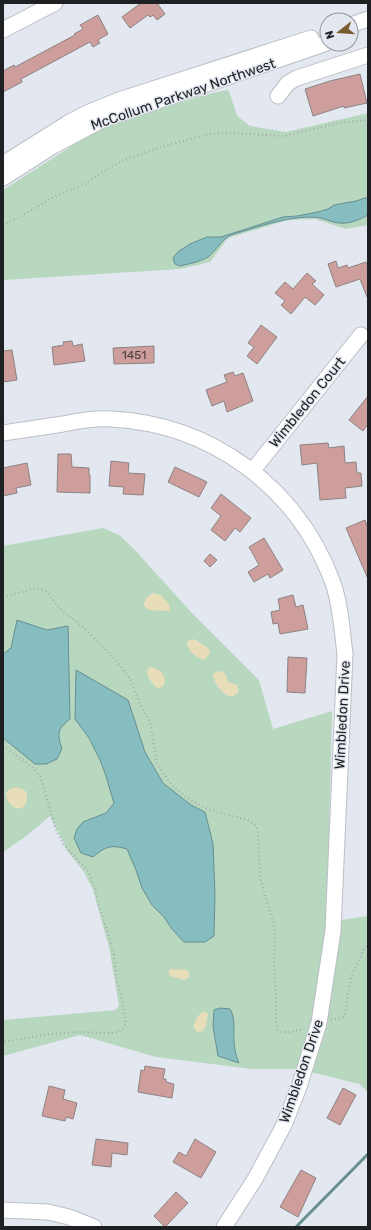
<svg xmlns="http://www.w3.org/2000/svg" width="371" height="1230" font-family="Rubik,sans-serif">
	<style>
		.green { fill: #b7d8bf }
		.sand { fill: #e7ddb8 }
		.water { fill: #86bdc0; stroke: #678e91 }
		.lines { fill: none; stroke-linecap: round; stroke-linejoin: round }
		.stream { stroke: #678e91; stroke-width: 3 }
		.building { fill: #ce9e9d; stroke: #8c8382 }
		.minor-casing { stroke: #bbbec6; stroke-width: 17 }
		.path { stroke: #a5a8ae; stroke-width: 2; stroke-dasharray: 1 3; stroke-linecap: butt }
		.minor { stroke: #fff; stroke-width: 15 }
		.labels { text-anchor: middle; stroke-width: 3; stroke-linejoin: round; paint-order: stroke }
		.number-label { font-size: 12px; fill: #4b4042 }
		.street-label { font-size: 14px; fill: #1f2023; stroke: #e3e7ef }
	</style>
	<rect width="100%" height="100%" fill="#e3e7ef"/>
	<!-- green -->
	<path class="green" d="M227,90l2,1 8,25 13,10 36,6 82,-19v112l-22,4 -31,-10 -27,1 -60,18 -18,24 -30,7 -177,11v-90l86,-55 25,-12 90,-28z
		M103,528l16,7 14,13 58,64 68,68 14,49 59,-18 -5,202 15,7 26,-4v176l-9,-8 -60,-15h-47l-96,-12 -76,-22 -77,21v-36l113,-10 3,-5 -10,-58 -16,-57 -9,-18 -16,-20 -18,-36 -25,21 -22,15v-306z"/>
	<!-- sand -->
	<path class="sand" d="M153,593l8,2 8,9 1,6 -1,1 -20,-1 -5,-4c0,-6 3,-10 9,-13z
		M192,639l4,1 13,9 1,4 -5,7c-7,-1 -17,-9 -18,-16l1,-3z
		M151,667c10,2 18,11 11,20l-5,1c-5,-6 -12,-11 -9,-20z
		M221,671l5,4 2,7 9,3 2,6c-9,15 -25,-6 -26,-16l3,-3z
		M12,788c6,-1 12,0 15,5 2,25 -22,16 -21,-1z
		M171,969l15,1 3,2v6l-5,2 -14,-4 -2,-5z
		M202,1012h3l3,2 -2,12 -3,5 -6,1 -4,-6 5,-10z"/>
	<!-- water -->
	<path class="water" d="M368,197v18c-13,7 -24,11 -38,6 -6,-2 -11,-4 -18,-4 -27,0 -54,10 -81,18 -10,5 -14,15 -23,22 -8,5 -20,7 -28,9l-5,-2 -2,-6 6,-7 13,-8 15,-6h14l62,-20 14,-1 21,-4 10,-3 6,-4 22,-4z
		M17,620l30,10 21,-4 2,93c-13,11 -13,14 -8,30l-5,10 -11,5h-11l-32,-26v-84l8,-6z
		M76,670l52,30 17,52 18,31 28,22 14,7 8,32 2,51 -1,41 -9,6h-21l-12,-13 -8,-12 -12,-12 -10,-17 -6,-18 -9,-21c-17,-5 -22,-2 -34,8l-12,-4 -7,-15 3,-9 6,-7 23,-9 8,-10 -9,-30 -5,-13 -11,-22 -14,-19z
		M220,1008l10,1c6,10 3,20 4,32 0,7 2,15 5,22l-21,-7 -5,-30 1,-16z"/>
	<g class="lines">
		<!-- stream -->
		<path class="stream" d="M296,1227l72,-73"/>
	</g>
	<!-- building -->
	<path class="building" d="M141,3h16l8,11 -8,6 -4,-5 -3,2 -2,-2 -18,13 -8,-11z
		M98,15l10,19 -10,6 2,3 -7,4 -3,-5 -69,37 1,3 -19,10v-21l11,-6 1,2 60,-32 -1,-1 9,-5 -3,-4z
		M360,74l7,29 -23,5v-2l-31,10 -8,-27 25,-8z
		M336,261l2,7 9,-3 1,3 18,-6 2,5v29l-1,1 -7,-18 -24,8 -8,-23z
		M307,273l9,8 -4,3 12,11 -9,10 -10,-8 -14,17 -10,-9 4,-4 -10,-8 10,-11 8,7z
		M261,325l16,12 -20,27 -10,-8 7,-9 -6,-4z
		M72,341l1,5 9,-2 3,17 -31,4 -2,-18 12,-2 -1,-3z
		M154,346v17l-40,1 -1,-16z
		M12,350l5,30 -14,2v-31z
		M233,372l2,4 8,-3 10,28 -26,11 -3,-11 -12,5 -6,-16 21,-8 -3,-7z
		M368,396v28l-5,7 -14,-11z
		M328,443l1,5 15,-2 1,17 11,-1 1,11h4l1,13 -17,2 1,10 -26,2 -3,-37 -15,2 -2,-20z
		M58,454h13l1,13 17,1v7h1v18l-33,-1z
		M111,461l18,2 -1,10 17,1 -2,21 -20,-1 1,-7 -15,-1z
		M27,463l4,22 -15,3 1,5 -14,3v-28z
		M175,467l32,15 -8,15 -31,-15z
		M221,494l30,24 -11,14 -5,-4 -10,13 -14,-11 10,-14 -10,-8z
		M365,520l3,8v51l-22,-51z
		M264,538l19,32 -13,8 -2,-4 -14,8 -6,-10 11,-7 -10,-18z
		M210,554l7,6 -7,7 -6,-6z
		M293,595l3,12 7,-2 5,24 -28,5 -2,-11 -5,1 -2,-12 9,-2 -2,-11z
		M288,657l19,1 -2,35 -18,-1z
		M145,1066l20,3 -2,10h3v3l8,2 -2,14 -34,-6 3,-22 3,1z
		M49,1086l16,4 -2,9 14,4 -4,16 -7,-2 -1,4 -23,-5z
		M343,1088l13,7 -16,30 -13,-7z
		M96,1139l32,4 -1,12 -15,-2 -1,14 -19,-2z
		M195,1139l21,13 -15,26 -28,-16 6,-10 7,4z
		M301,1170l15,8 -18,39 -18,-10z
		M176,1192l12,11 -23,24 -11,-11z"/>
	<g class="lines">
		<defs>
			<path id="minor" d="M351,25l17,-6
				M3,30l52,-27
				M278,96l10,-13 9,-5 71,-23
				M3,164l65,-41 19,-10 32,-13 192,-62
				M3,178l50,-32 49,-26 225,-77
				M3,433c20,-3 40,-6 60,-9 15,-3 32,-6 48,-5 101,5 187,69 222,164 8,23 9,48 12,71l-12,277 -14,92 -20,64 -15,38 -29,54 -31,48
				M253,470l108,-135
				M3,1210l45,2 21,5 25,10"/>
		</defs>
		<!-- minor casing -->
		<use href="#minor" class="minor-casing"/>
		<!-- path -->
		<path class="path" d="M3,225l15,-7 41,-24 25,-9 12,-9 27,-16 45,-15 41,-11 22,-1 53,3 60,-14 24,-2
			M3,597l34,-9 9,3 14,18 22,17 27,27 14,16 9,13 6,18 12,22 7,42 14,20 12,11 11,7 16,8 38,10 7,5 3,6 2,45 5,20 9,28 1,13 -1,28 2,30v28l1,6 3,3h10l14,-3
			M3,746l31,22 6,8 17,57 6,11 25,27 7,17 3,15 9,27 6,21 4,31 4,11 5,29 -2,6 -6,4 -7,1 -36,-1 -25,2 -47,8
			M331,1020l13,-3 2,-5 1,-13 5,-24 13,-28 3,-2"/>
		<!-- minor -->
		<use href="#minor" class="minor"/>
	</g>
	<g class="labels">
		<!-- number labels -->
		<g class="number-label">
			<text x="134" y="359">1451</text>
		</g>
		<!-- street labels -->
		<g class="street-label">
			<text transform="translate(183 94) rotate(-19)" y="5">McCollum Parkway Northwest</text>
			<text transform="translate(307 402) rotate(-51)" y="5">Wimbledon Court</text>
			<text transform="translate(342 715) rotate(-87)" y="5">Wimbledon Drive</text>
			<text transform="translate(301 1071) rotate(-71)" y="5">Wimbledon Drive</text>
		</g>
	</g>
	<!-- border -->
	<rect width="371" height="1230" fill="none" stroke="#1f2023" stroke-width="8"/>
	<!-- north arrow -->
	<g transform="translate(339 32) rotate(253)"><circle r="19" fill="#e3e7ef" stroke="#95979d"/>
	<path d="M0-3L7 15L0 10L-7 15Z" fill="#7b5b31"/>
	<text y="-6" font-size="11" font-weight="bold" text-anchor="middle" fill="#1f2023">N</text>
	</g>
</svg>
